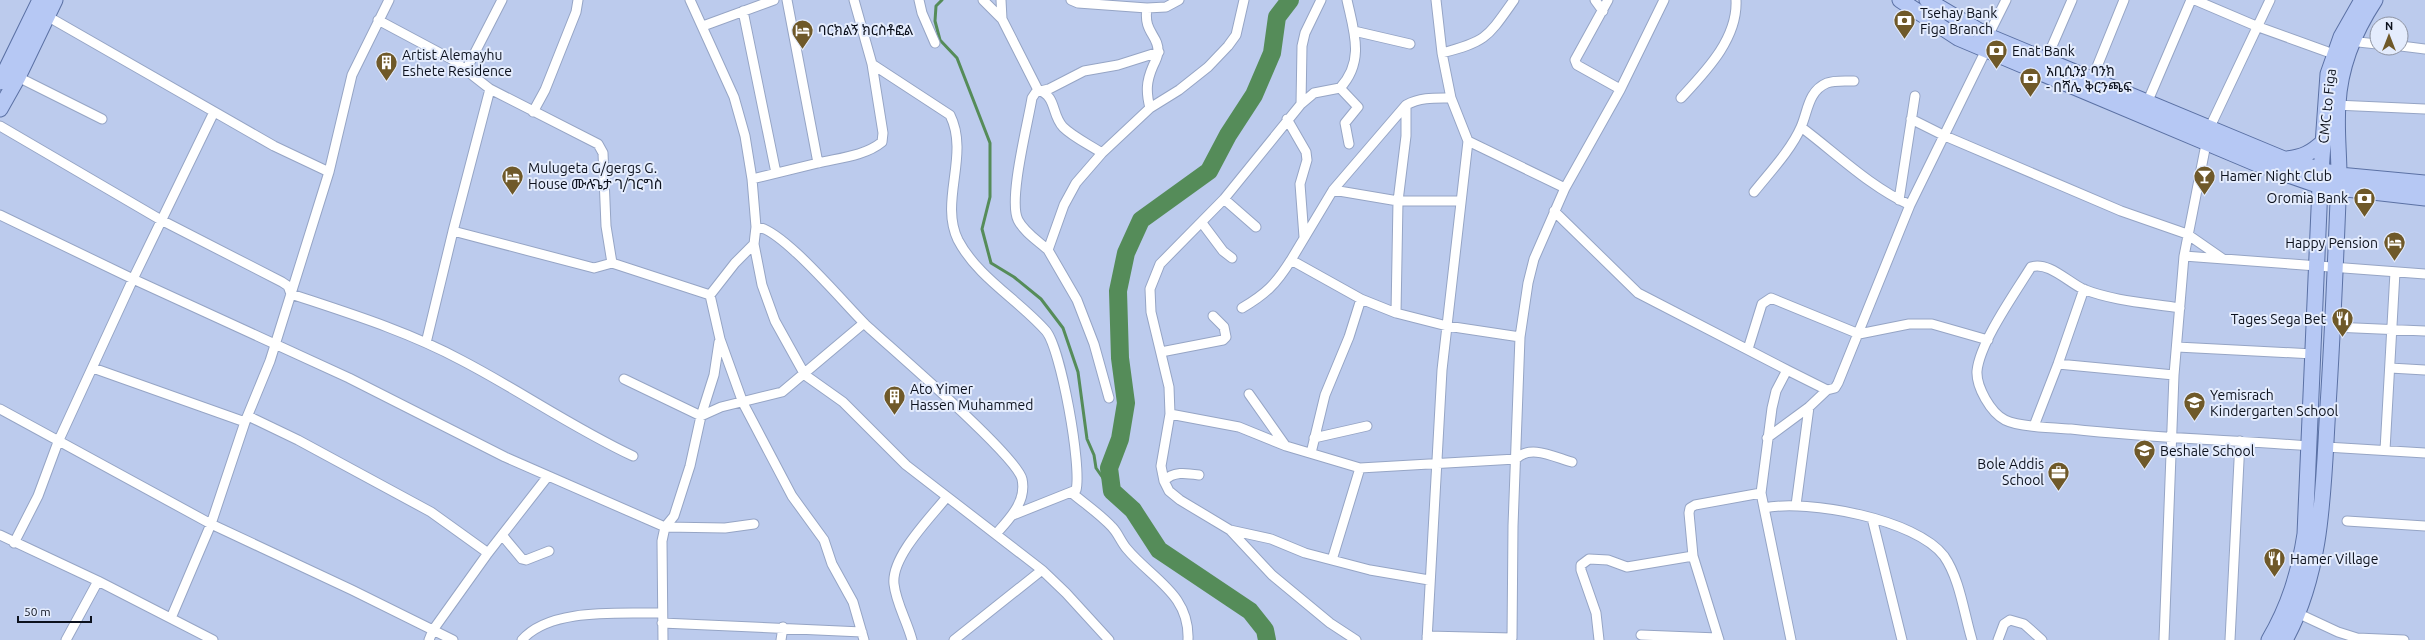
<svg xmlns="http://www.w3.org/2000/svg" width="2425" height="640" font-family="Ubuntu,'Noto Sans Ethiopic',sans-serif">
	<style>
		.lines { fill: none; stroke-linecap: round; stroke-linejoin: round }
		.stream { stroke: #558c59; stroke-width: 3 }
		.river { stroke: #558c59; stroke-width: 18 }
		.street-casing { stroke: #96a5c5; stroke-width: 11 }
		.primary-casing { stroke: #5b71a4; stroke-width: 17 }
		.street { stroke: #fff; stroke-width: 9 }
		.primary { stroke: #b6c8f4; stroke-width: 15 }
		.labels { text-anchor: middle; stroke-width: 4; stroke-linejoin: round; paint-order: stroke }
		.poi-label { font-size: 14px; fill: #0c111d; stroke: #e4ecfd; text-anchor: start }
		.street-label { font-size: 14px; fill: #0c111d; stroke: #e4ecfd }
	</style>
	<rect width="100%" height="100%" fill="#bccbed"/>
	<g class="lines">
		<!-- stream -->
		<path class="stream" d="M942,0l-6,6 -1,15 5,19 17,18 33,85v54l-8,32 9,34 23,14 27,22 22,29 15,44 9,67 7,16 2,13 16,23"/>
		<!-- river -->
		<path class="river" d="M1267,640l-2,-10 -15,-19 -91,-61 -26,-40 -21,-19 -3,-23 11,-29 6,-36 -6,-45 -2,-67 8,-38 15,-33 68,-49 19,-36 26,-40 18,-42 5,-36 13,-17"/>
		<defs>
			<path id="street" d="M690,0l44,97 11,39 7,43 4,48 -2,17 8,41 13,36 30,54 38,27 63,63 136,105 24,23 43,47
				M787,0l31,163c21,-5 47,-7 64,-21l1,-9 -11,-69 -18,-64
				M919,0l3,13 13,30
				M983,0l19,19
				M1001,0l1,19 36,71c19,6 13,24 25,37 10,10 27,18 39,26
				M1071,0l7,3 69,5
				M1321,0l-16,33 -3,13 -1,58 -77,95 -64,65 -10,25 1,23 18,75 1,27 -9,52 3,15 5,10 11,9 50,30 42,45 58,48 26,17
				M1595,0l8,11
				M1608,0l-33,60 2,5 43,24
				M2195,0l61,26 83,30
				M743,11l33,162
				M47,16l227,130 55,26
				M378,20l75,40 37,29 108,55 5,9 3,73 6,37
				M703,26l71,-26
				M1354,31l56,13
				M1988,36l18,-36
				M2349,41l28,3
				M2401,46l24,3
				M1442,53c45,-12 45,-15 72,-53
				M2046,60l26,-60
				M872,64l78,51c20,40 -11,86 8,125 20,38 61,60 88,91 15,18 36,136 30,159l-63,25
				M466,70l36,-70
				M18,77l84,42
				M2092,79l32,-79
				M1340,88l18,19 -13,16 4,21
				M490,89l-37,142 141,37 18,-5 98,32 10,44 23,64 49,93 32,44 8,24 21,38 11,38
				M1451,98c-16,0 -30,-1 -45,7v31l-8,65 -2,112 51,13 73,11
				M1681,98c24,-26 57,-59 55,-98
				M2147,103l44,-103
				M1301,104l13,-11 26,-5c25,-27 14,-56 7,-88
				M2335,105l90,4
				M1150,108c-4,-16 -4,-26 3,-42 2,-4 5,-10 5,-14 1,-17 -15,-19 -11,-44l19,-1 13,-7
				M533,112l12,-22 31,-78 2,-12
				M1287,119l19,33 1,8 -7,24 4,53
				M1911,119l34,17 176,75 66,23 36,25
				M0,126l161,94 121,62 6,4 3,8c57,19 116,37 170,66 58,30 112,68 172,96
				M1801,127c36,27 68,59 109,78
				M2209,129l61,-129
				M1468,141l97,47
				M752,179l66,-16
				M1333,190l65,11h63
				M1754,192c16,-20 37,-42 47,-65 7,-16 7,-36 26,-44 7,-3 19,-2 27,-2
				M1224,199l32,28
				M1899,200l16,-104
				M1554,211l84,82 149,77
				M0,215l133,64 216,99 156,79 160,70 60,1 29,-4
				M1202,223l21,28 9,7
				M756,227c24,-1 91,80 111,99 26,24 149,129 155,153 5,23 -13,40 -26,55
				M1048,250c-10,-9 -24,-18 -30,-30 -10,-20 10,-97 14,-122l4,-6 13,-3 35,-18 34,-6 41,-13
				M2184,256l241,18
				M710,295l25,-32 19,-19
				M1242,308c24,-14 34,-24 49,-48
				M2180,308c-32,-5 -67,-7 -97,-19 -15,-7 -35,-28 -52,-22 -16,26 -51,75 -54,104 -1,16 14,42 28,49 14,7 49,8 66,9 79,9 159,11 239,17
				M1396,313l-35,-14 -70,-39 42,-70 73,-85
				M2333,327l92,4
				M426,343l27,-112
				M2177,347l136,7
				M1748,349l14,-45 9,-6 88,36 50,-10h23l56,16
				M1161,352l62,-12 3,-3 -2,-10 -11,-11
				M2058,364l116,11
				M93,368l152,54
				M2390,368l35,2
				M624,379l77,37 20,-9 61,-15 82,-69
				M1249,394l36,51
				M1109,398l-15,-54 -17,-44 -29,-50 16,-45 12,-22 26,-30 48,-45 29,-18 29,-23 20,-21 8,-11 8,-35
				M0,409l211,115 141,66 101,50
				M1170,414l69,13 47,19 74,22 -28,92
				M248,416l50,24 133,72 57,41
				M2034,426l24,-62 26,-75
				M1314,438l53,-12
				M1767,438l42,-31 18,-17
				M2326,447l99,6
				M2385,450l10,-178
				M1311,453l14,-58 24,-58 12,-38
				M1360,468l156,-9c14,-15 38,-2 56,3
				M1164,481c9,-10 22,-8 35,-6
				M1072,493c13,11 28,21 40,34 6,6 9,15 15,22 25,30 63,45 61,91
				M1796,505l13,-98
				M1764,508c44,-9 152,11 180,48 16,23 20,58 28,84
				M1872,518l30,122
				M2347,521l78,5
				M1230,530l41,9 34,14 65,17 59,10
				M0,535l98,46 115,59
				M502,535l20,24 4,1 23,-9
				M14,543l24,-47 20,-54 75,-163 81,-167
				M2295,612l43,20 19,6 47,2
				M171,618l40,-94 34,-102 25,-61 59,-189 23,-97 37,-75
				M662,623l200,9
				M1641,635l77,3
				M1427,636l85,2 1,-112 7,-189 8,-54 6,-24 31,-71 55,-98 44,-90
				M66,640l32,-59
				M429,640l4,-10 55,-77 60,-77
				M522,640c28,-33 100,-26 140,-27
				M663,640l-1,-99 3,-14 9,-11 16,-50 11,-50 13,-41 5,-33
				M781,640l2,-13
				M912,640c-5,-19 -16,-37 -18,-56 -3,-27 36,-66 52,-86
				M954,640l88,-70
				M1427,640l15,-270 26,-229 -17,-43 -9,-45 -6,-53
				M1599,640l-3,-27 -15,-43v-5l8,-6 19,1 19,7 66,-11
				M1719,640l-26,-84 -4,-43 1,-5 5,-3 66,-12
				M1791,640l-30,-147 11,-85 4,-17 11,-21 40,20 8,-2 3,-5 72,-178 76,-155
				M1998,640l6,-16 6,-4 14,4 18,16
				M2164,640l10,-265 10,-119 22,-112
				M2230,640l10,-199"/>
			<path id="primary" d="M1900,0l58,38 299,126 63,22 105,12
				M1927,0l61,36 296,123 55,16 86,8
				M0,82l40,-82
				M0,109l18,-32 37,-77
				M2287,159c16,-2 24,-6 36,-17
				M2269,640c20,-34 30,-67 36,-106l15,-348 8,-112 13,-37 21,-37
				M2285,640c39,-71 38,-155 43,-234 5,-77 8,-153 11,-230 0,-24 -3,-48 -1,-72 2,-39 16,-72 37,-104"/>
		</defs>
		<!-- street casing -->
		<use href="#street" class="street-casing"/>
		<!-- primary casing -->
		<use href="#primary" class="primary-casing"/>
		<!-- street -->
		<use href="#street" class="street"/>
		<!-- primary -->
		<use href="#primary" class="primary"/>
	</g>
	<!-- icons -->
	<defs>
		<symbol id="bank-pin" viewBox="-11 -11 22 30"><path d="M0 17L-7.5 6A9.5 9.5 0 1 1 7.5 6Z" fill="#6f5929" stroke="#e4ecfd"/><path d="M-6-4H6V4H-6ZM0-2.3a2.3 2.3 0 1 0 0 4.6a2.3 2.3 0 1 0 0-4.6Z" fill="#fff"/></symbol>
		<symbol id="hotel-pin" viewBox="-11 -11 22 30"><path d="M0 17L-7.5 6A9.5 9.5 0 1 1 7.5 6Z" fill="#6f5929" stroke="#e4ecfd"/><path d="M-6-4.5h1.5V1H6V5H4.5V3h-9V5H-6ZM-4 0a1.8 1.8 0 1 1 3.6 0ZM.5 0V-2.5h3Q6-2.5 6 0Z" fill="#fff"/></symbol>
		<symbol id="building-pin" viewBox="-11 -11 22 30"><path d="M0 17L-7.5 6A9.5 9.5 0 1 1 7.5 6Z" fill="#6f5929" stroke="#e4ecfd"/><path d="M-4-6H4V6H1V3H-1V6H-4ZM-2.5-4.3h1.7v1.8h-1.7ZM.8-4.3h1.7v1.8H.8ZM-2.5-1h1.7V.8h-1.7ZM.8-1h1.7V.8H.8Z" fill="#fff"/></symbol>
		<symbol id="bar-pin" viewBox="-11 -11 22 30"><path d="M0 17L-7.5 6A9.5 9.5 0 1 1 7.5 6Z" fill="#6f5929" stroke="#e4ecfd"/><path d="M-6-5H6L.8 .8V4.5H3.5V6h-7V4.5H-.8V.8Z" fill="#fff"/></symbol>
		<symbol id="restaurant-pin" viewBox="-11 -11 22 30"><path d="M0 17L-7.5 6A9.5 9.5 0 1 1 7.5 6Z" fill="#6f5929" stroke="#e4ecfd"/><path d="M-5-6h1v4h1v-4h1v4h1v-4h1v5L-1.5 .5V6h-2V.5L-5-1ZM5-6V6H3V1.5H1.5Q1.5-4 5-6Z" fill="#fff"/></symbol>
		<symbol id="school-pin" viewBox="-11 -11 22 30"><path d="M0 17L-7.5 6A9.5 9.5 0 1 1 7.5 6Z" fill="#6f5929" stroke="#e4ecfd"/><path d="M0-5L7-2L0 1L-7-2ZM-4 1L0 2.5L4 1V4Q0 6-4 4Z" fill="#fff"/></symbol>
		<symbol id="office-pin" viewBox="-11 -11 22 30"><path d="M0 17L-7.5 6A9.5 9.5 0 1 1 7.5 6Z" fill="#6f5929" stroke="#e4ecfd"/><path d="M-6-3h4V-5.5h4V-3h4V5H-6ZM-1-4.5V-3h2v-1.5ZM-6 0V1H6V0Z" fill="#fff"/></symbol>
	</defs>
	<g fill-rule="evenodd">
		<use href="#bank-pin" x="1892" y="8" width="25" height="34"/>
		<use href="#hotel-pin" x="790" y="18" width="25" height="34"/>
		<use href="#bank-pin" x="1984" y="38" width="25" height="34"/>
		<use href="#building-pin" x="374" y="50" width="25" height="34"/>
		<use href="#bank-pin" x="2018" y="66" width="25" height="34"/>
		<use href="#hotel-pin" x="500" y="164" width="25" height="34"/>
		<use href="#bar-pin" x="2192" y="164" width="25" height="34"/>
		<use href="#bank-pin" x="2352" y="186" width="25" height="34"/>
		<use href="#hotel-pin" x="2382" y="230" width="25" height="34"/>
		<use href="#restaurant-pin" x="2330" y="306" width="25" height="34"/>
		<use href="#building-pin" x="882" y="384" width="25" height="34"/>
		<use href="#school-pin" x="2182" y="390" width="25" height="34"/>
		<use href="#school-pin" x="2132" y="438" width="25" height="34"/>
		<use href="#office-pin" x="2046" y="460" width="25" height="34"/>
		<use href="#restaurant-pin" x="2262" y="546" width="25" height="34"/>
	</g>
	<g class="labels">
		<!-- poi labels -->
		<g class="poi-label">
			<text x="1920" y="18">Tsehay Bank<tspan x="1920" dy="16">Figa Branch</tspan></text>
			<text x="818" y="35">ባርክልኝ ክርስቶፎል</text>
			<text x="2012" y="56">Enat Bank</text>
			<text x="402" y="60">Artist Alemayhu<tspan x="402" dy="16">Eshete Residence</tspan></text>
			<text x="2046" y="76">አቢሲንያ ባንክ<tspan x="2046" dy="16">- በሻሌ ቅርንጫፍ</tspan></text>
			<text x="528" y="173">Mulugeta G/gergs G.<tspan x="528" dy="16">House ሙሉጌታ ገ/ገርግስ</tspan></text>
			<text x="2220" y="181">Hamer Night Club</text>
			<text x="2348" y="203" text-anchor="end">Oromia Bank</text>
			<text x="2378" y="248" text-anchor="end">Happy Pension</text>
			<text x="2326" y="324" text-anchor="end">Tages Sega Bet</text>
			<text x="910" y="394">Ato Yimer<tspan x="910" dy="16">Hassen Muhammed</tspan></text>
			<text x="2210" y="400">Yemisrach<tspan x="2210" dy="16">Kindergarten School</tspan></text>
			<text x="2160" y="456">Beshale School</text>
			<text x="2044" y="469" text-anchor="end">Bole Addis<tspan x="2044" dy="16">School</tspan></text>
			<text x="2290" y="564">Hamer Village</text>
		</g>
		<!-- street labels -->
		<g class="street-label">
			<text transform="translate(2327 106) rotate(-84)" y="5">CMC to Figa</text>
		</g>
	</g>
	<!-- north arrow -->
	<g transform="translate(2389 36)"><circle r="19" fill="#e4ecfd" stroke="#8e94a3"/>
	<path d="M0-3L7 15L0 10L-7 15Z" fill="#6f5929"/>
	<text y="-6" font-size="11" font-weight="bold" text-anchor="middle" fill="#0c111d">N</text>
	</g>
	<!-- scale -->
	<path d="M18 616v6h73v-6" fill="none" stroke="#0c111d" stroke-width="2"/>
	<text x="24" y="616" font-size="12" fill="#0c111d" stroke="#e4ecfd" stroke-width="3" paint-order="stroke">50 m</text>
</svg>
